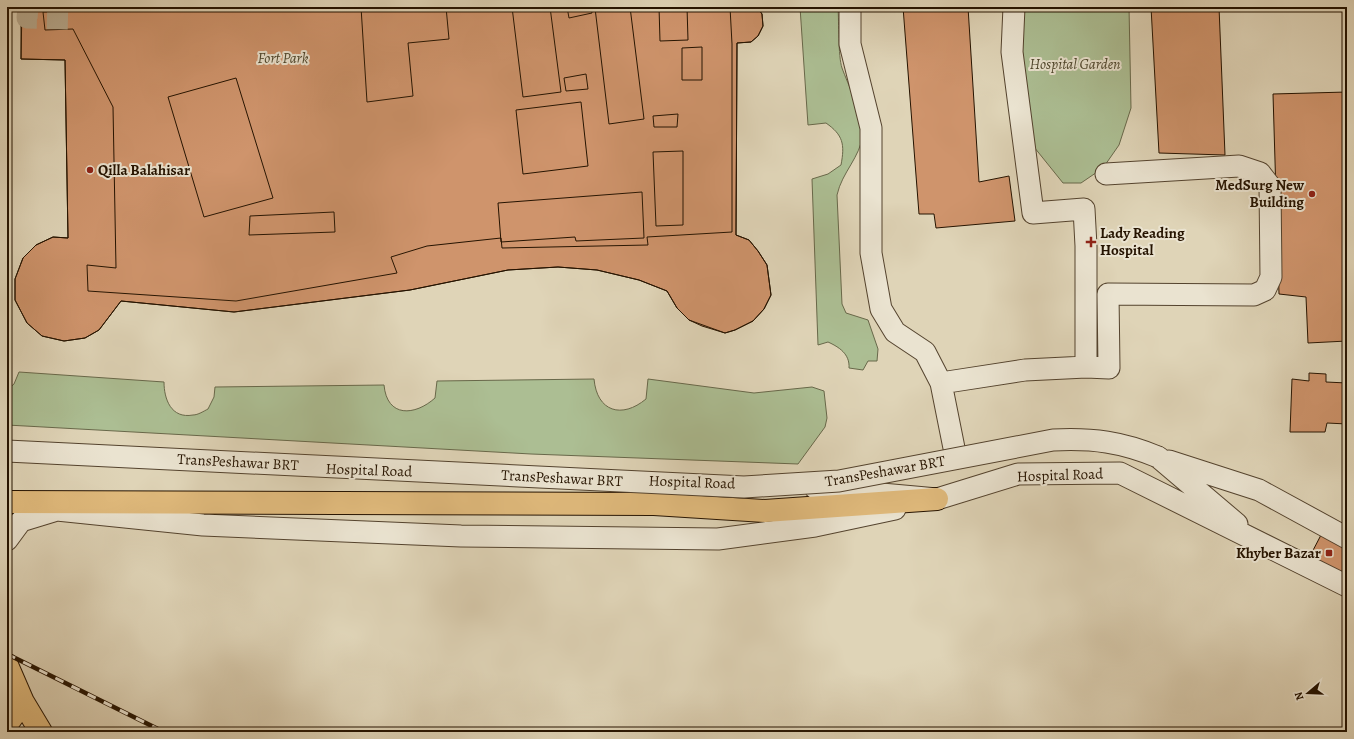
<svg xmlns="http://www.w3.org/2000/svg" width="1354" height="739" font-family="Alegreya,serif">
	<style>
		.green { fill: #acbe93; stroke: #68684a }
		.building { fill: #cf946c; stroke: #251300 }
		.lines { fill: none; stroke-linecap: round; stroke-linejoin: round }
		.minor-tunnel { stroke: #baad92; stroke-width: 21; stroke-dasharray: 21 10; stroke-linecap: butt }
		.minor-casing { stroke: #54432e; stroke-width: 23 }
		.major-casing { stroke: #251300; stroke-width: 24 }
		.minor { stroke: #eae3d0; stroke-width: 21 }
		.major { stroke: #e0ba7c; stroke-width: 22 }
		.rail-casing { stroke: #251300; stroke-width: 4.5 }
		.rail { stroke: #eae3d0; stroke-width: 3; stroke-dasharray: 9; stroke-linecap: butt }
		.minor-bridge-casing { stroke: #54432e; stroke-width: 23; stroke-linecap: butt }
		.minor-bridge { stroke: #eae3d0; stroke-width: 21 }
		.poi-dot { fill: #8f2418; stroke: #eae3d0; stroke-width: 1.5 }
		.labels { text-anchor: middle; stroke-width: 4; stroke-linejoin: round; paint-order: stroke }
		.park-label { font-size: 15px; font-style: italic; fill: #4e462c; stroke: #eae3d0 }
		.poi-label { font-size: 15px; font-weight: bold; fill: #251300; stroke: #eae3d0; text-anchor: start }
		.street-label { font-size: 15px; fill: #251300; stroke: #eae3d0 }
	</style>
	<rect width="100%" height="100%" fill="#dfd4b7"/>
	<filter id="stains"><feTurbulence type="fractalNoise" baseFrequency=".005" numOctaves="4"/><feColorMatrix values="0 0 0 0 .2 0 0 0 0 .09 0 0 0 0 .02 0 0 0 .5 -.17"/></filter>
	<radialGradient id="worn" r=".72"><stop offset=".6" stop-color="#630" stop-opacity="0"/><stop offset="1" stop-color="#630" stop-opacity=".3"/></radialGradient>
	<!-- green -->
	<path class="green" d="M800,7h38c1,15 0,49 4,61 5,14 23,52 21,66 -3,24 -21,38 -26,61l5,109 4,9 22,7 10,29 -1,12h-9l-5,9 -14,-2c1,-14 -10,-21 -21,-26l-10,3 -6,-166 16,-5 13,-9c4,-21 2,-30 -15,-42l-18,2z
		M1018,7h111l2,101 -12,37 -16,23 -22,15h-18l-29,-36 -13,-54z
		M19,372l145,10c0,17 7,37 29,33 5,0 11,-4 15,-6l6,-12 1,-10 169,-2c3,33 31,31 51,13l2,-17 157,-2c3,33 28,40 52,20l2,-20 106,14 58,-6 12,4 3,27 -2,9 -27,37 -267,-10 -524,-29v-35l7,-6z"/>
	<!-- building -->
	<path class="building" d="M21,7h55l-2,4 -31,1 2,18 28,-1 40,78 3,161 -29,-3 1,26 148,10 161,-28 -6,-16 36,-11 74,-8 1,10 146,-3 -1,-8 85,-5v-188l-2,-37h27l5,7 1,12 -5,10 -7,6 -14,1 -1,192 13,5 9,11 9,14 4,30 -7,14 -11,12 -18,9 -10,3 -36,-13 -12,-12 -10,-17 -28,-11 -42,-10 -39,-3 -50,3 -98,20 -176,22 -113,-11 -22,29 -14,8 -21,3 -22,-5 -15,-13 -12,-23v-21l8,-21 13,-13 17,-8 15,1 -3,-178 -44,-1z
		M22,7h735l5,7 1,12 -5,10 -7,6 -14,1 -1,192 13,5 9,11 9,14 4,30 -7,14 -11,12 -18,9 -10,3 -23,-7 -13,-6 -12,-12 -10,-17 -28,-11 -42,-10 -39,-3 -50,3 -98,20 -176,22 -113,-11 -22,29 -14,8 -21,3 -22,-5 -15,-13 -12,-23v-21l8,-21 13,-13 17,-8 15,1 -3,-178 -44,-1z
		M361,7h85l3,32 -41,4 5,53 -46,6z
		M512,7h38l11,85 -38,5z
		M567,7h24l1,6 -23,5z
		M630,7l14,112 -35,5 -14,-116z
		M659,7h28l1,33 -28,1z
		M903,7h65l11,175 30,-6 6,45 -79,7 -2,-14h-15z
		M1151,7h68l6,148 -66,-2z
		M702,47v33h-20v-32z
		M586,74l2,15 -22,2 -2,-13z
		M236,78l37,120 -69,19 -36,-120z
		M1347,92v249l-39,2 -2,-46 -27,-3 -6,-200z
		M581,102l7,64 -65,8 -7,-64z
		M678,114l-1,13h-23l-1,-11z
		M683,151v74l-27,1 -3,-74z
		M642,192l2,46 -68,3 -1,-4 -74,5 -3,-39z
		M334,212l1,20 -86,3 1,-19z
		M1309,373l17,1v8l21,1v41l-20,-1 -2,9h-35l2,-53 17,2z
		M1321,535l26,13v30l-38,-20z"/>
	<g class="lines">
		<!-- minor-tunnel -->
		<path class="minor-tunnel" d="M28,7l-1,11 43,1"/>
		<defs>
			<path id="minor" d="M850,7v37l21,84v125l10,56 14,23 30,20 16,31 15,75
				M1086,367l23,1 -1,-74 146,1 11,-5 6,-13 -1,-91 -10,-13 -21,-7 -133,8
				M941,383l84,-13 61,-3v-121l-2,-37 -51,4 -21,-161 2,-45
				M1158,457l79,67
				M1169,461l90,29 88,48
				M815,488l122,11 81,-25 102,-1 227,113
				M7,540l14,-19 36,-11 146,15 258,11 257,3 97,-13 80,-17"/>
			<path id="major" d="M7,502l647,2 111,7 172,-12
				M7,665l16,37 18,30
				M7,724l16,-22"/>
		</defs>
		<!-- minor casing -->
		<use href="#minor" class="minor-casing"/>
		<!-- major casing -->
		<use href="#major" class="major-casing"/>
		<!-- minor -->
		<use href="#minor" class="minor"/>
		<!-- major -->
		<use href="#major" class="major"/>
		<defs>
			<path id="rail" d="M7,654l157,78"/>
		</defs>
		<!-- rail casing -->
		<use href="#rail" class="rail-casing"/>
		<!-- rail -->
		<use href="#rail" class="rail"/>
		<defs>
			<path id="minor-bridge" d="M7,451l737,36 95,-6 214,-41c40,-2 69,2 105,17"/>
		</defs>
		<!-- minor-bridge casing -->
		<use href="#minor-bridge" class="minor-bridge-casing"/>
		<!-- minor-bridge -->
		<use href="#minor-bridge" class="minor-bridge"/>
	</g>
	<!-- markers -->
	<g class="poi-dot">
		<circle cx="90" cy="170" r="4"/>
		<circle cx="1312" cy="194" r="4"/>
		<path d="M1089 236h4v4h4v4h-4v4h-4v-4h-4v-4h4z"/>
		<rect x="1325" y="549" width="8" height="8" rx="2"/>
	</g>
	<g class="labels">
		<!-- park labels -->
		<g class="park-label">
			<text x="283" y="63">Fort Park</text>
			<text x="1075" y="69">Hospital Garden</text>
		</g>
		<!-- poi labels -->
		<g class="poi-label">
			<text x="98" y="175">Qilla Balahisar</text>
			<text x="1304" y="190" text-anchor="end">MedSurg New<tspan x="1304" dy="17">Building</tspan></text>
			<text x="1100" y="238">Lady Reading<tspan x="1100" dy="17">Hospital</tspan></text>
			<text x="1321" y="558" text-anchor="end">Khyber Bazar</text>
		</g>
		<!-- street labels -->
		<g class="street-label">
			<text transform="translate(238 462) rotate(3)" y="5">TransPeshawar BRT</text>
			<text transform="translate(369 470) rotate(2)" y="5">Hospital Road</text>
			<text transform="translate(885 471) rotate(-10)" y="5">TransPeshawar BRT</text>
			<text transform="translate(1060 475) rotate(-2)" y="5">Hospital Road</text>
			<text transform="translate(562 478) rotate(3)" y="5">TransPeshawar BRT</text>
			<text transform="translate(692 482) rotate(2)" y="5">Hospital Road</text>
		</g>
	</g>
	<!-- margin -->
	<rect width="1354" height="739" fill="none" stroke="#dfd4b7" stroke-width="24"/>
	<rect x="8" y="8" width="1338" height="723" fill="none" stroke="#251300" stroke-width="2"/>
	<rect x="12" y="12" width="1330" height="715" fill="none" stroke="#251300"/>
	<!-- north arrow -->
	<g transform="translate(1308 693) rotate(251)" stroke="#eae3d0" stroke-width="3" paint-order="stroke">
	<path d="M0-3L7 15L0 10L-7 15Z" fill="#251300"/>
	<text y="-6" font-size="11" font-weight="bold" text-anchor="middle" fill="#251300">N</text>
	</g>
	<rect width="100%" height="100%" filter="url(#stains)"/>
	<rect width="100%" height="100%" fill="url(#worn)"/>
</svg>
